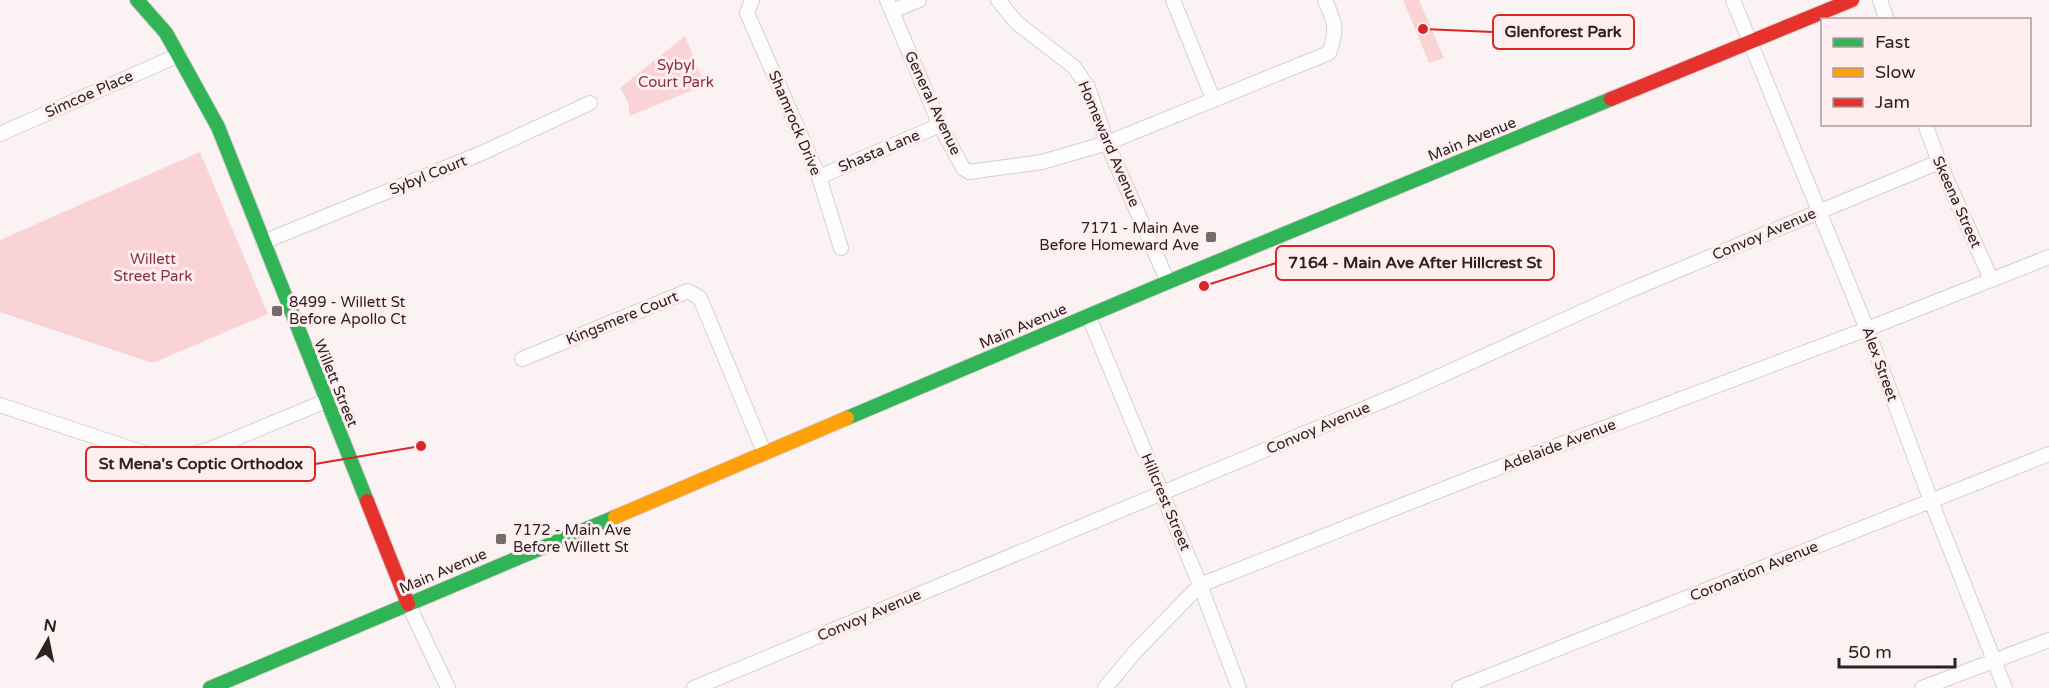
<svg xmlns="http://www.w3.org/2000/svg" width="2049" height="688" font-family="'Varela Round',sans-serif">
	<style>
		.green { fill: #fad3d7 }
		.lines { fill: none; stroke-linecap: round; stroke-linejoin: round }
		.street-casing { stroke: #d9cecf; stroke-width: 16 }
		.fast-casing { stroke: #d9cecf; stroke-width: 16 }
		.slow-casing { stroke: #d9cecf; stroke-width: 16 }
		.jam-casing { stroke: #d9cecf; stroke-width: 16 }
		.street { stroke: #fefdfd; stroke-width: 14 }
		.fast { stroke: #30b455; stroke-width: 14 }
		.slow { stroke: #ff9f0a; stroke-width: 14 }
		.jam { stroke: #e5322d; stroke-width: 14 }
		.poi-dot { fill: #766a6b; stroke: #feeef0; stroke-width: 2 }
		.labels { text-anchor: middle; stroke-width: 6; stroke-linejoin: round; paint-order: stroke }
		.park-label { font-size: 15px; fill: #893141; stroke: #feeef0 }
		.street-label { font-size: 15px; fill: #2f2122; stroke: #feeef0 }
		.poi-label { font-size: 15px; fill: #2f2122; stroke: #feeef0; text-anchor: start }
		.leader { fill: none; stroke: #d62828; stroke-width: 2 }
		.callout-dot { fill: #d62828; stroke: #feeef0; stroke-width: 2 }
		.callout { fill: #feeef0; stroke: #d62828; stroke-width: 2 }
		.callout-label { font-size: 16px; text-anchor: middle; font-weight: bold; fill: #2f2122 }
	</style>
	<rect width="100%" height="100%" fill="#faf2f3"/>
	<!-- green -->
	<path class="green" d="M1403,0h16l25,58 -15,5z
		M685,36l20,49 -75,31 -2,-14 -8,-14z
		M200,152l68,162 -115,49 -153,-51v-72z"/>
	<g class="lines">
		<defs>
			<path id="street" d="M752,0l-5,13 72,164 22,71
				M887,0l53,125 23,43 6,4 73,-10 65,-19 222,-90c9,-24 6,-30 -4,-53
				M998,0l19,23 57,44 14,20 19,56 61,139
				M1173,0l40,99
				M1733,0l134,329 64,172 74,187
				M1880,0l7,20
				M892,11l27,-11
				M1925,124l14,38 52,117
				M0,134l179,-79
				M819,177l121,-52
				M263,242l219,-89 108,-50
				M1089,317l111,268 39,103
				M522,359l166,-68 12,7 64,154
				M0,405l150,50 29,3 29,-8 118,-49
				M408,604l40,84
				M694,688l715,-298 219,-99 311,-129
				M1105,688l30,-36 65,-67 274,-108 393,-148 182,-72
				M1459,688l590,-234
				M1922,688l127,-48"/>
			<path id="fast" d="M137,0l29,33 52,94 149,374
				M847,418l321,-136 443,-183
				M210,688l405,-171"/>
			<path id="slow" d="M615,517l232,-99"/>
			<path id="jam" d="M1611,99l241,-99
				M367,501l41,103"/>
		</defs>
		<!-- street casing -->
		<use href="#street" class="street-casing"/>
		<!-- fast casing -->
		<use href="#fast" class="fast-casing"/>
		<!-- slow casing -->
		<use href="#slow" class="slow-casing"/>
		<!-- jam casing -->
		<use href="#jam" class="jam-casing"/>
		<!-- street -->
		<use href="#street" class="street"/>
		<!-- fast -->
		<use href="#fast" class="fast"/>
		<!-- slow -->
		<use href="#slow" class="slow"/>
		<!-- jam -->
		<use href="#jam" class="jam"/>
	</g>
	<!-- markers -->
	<g class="poi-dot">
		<rect x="1205" y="231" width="12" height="12" rx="3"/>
		<rect x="271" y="305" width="12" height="12" rx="3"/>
		<rect x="495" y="533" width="12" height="12" rx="3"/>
	</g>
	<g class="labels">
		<!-- park labels -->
		<g class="park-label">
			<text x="676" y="70">Sybyl<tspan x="676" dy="17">Court Park</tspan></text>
			<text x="153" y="264">Willett<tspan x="153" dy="17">Street Park</tspan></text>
		</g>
		<!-- street labels -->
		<g class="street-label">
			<text transform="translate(89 94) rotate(-24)" y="5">Simcoe Place</text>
			<text transform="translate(933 103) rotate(65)" y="5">General Avenue</text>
			<text transform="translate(795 123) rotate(67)" y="5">Shamrock Drive</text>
			<text transform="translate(1472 139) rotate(-22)" y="5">Main Avenue</text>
			<text transform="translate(1109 144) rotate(67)" y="5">Homeward Avenue</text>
			<text transform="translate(879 151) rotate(-23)" y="5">Shasta Lane</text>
			<text transform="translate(428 175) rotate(-22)" y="5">Sybyl Court</text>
			<text transform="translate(1957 202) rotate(66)" y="5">Skeena Street</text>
			<text transform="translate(1764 234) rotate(-23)" y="5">Convoy Avenue</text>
			<text transform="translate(622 318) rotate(-22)" y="5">Kingsmere Court</text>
			<text transform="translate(1023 326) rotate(-23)" y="5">Main Avenue</text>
			<text transform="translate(1880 364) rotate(70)" y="5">Alex Street</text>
			<text transform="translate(336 383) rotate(68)" y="5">Willett Street</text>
			<text transform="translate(1318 428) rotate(-23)" y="5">Convoy Avenue</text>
			<text transform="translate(1559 445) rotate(-21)" y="5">Adelaide Avenue</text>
			<text transform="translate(1166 502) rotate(67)" y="5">Hillcrest Street</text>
			<text transform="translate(443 571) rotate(-23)" y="5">Main Avenue</text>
			<text transform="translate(1754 571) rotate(-22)" y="5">Coronation Avenue</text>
			<text transform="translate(869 615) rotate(-23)" y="5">Convoy Avenue</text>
		</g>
		<!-- poi labels -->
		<g class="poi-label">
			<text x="1199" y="233" text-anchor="end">7171 - Main Ave<tspan x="1199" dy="17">Before Homeward Ave</tspan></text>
			<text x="289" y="307">8499 - Willett St<tspan x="289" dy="17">Before Apollo Ct</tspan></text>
			<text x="513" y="535">7172 - Main Ave<tspan x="513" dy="17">Before Willett St</tspan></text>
		</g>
	</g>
	<!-- callouts -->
	<path class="leader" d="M1423 29L1493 32M1204 286L1276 263M421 446L315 464"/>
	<g class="callout-dot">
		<circle cx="1423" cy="29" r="6"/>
		<circle cx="1204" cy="286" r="6"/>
		<circle cx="421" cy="446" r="6"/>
	</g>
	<g class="callout">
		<rect x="1493" y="15" width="141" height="34" rx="6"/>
		<rect x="1276" y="246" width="278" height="34" rx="6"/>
		<rect x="86" y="447" width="229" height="34" rx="6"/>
	</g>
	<g class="callout-label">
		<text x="1563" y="37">Glenforest Park</text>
		<text x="1415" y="268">7164 - Main Ave After Hillcrest St</text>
		<text x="201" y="469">St Mena's Coptic Orthodox</text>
	</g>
	<!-- legend -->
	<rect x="1821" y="18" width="210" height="108" fill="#feeef0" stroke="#ab9c9e" stroke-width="1.5"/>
	<rect x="1833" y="38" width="30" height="9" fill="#30b455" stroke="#ab9c9e" stroke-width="1.5"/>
	<text x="1875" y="48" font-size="18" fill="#2f2122">Fast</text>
	<rect x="1833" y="68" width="30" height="9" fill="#ff9f0a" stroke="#ab9c9e" stroke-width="1.5"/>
	<text x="1875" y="78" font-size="18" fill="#2f2122">Slow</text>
	<rect x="1833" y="98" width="30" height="9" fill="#e5322d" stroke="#ab9c9e" stroke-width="1.5"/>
	<text x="1875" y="108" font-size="18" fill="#2f2122">Jam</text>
	<!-- north arrow -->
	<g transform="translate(48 640) rotate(9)" stroke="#feeef0" stroke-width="4.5" paint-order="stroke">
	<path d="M0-4.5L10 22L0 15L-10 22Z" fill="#2f2122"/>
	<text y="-9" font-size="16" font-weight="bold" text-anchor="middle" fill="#2f2122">N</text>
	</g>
	<!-- scale -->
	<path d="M1839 658v9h116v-9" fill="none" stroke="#2f2122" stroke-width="3"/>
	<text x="1848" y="658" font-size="18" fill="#2f2122" stroke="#feeef0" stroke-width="4.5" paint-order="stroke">50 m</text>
</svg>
